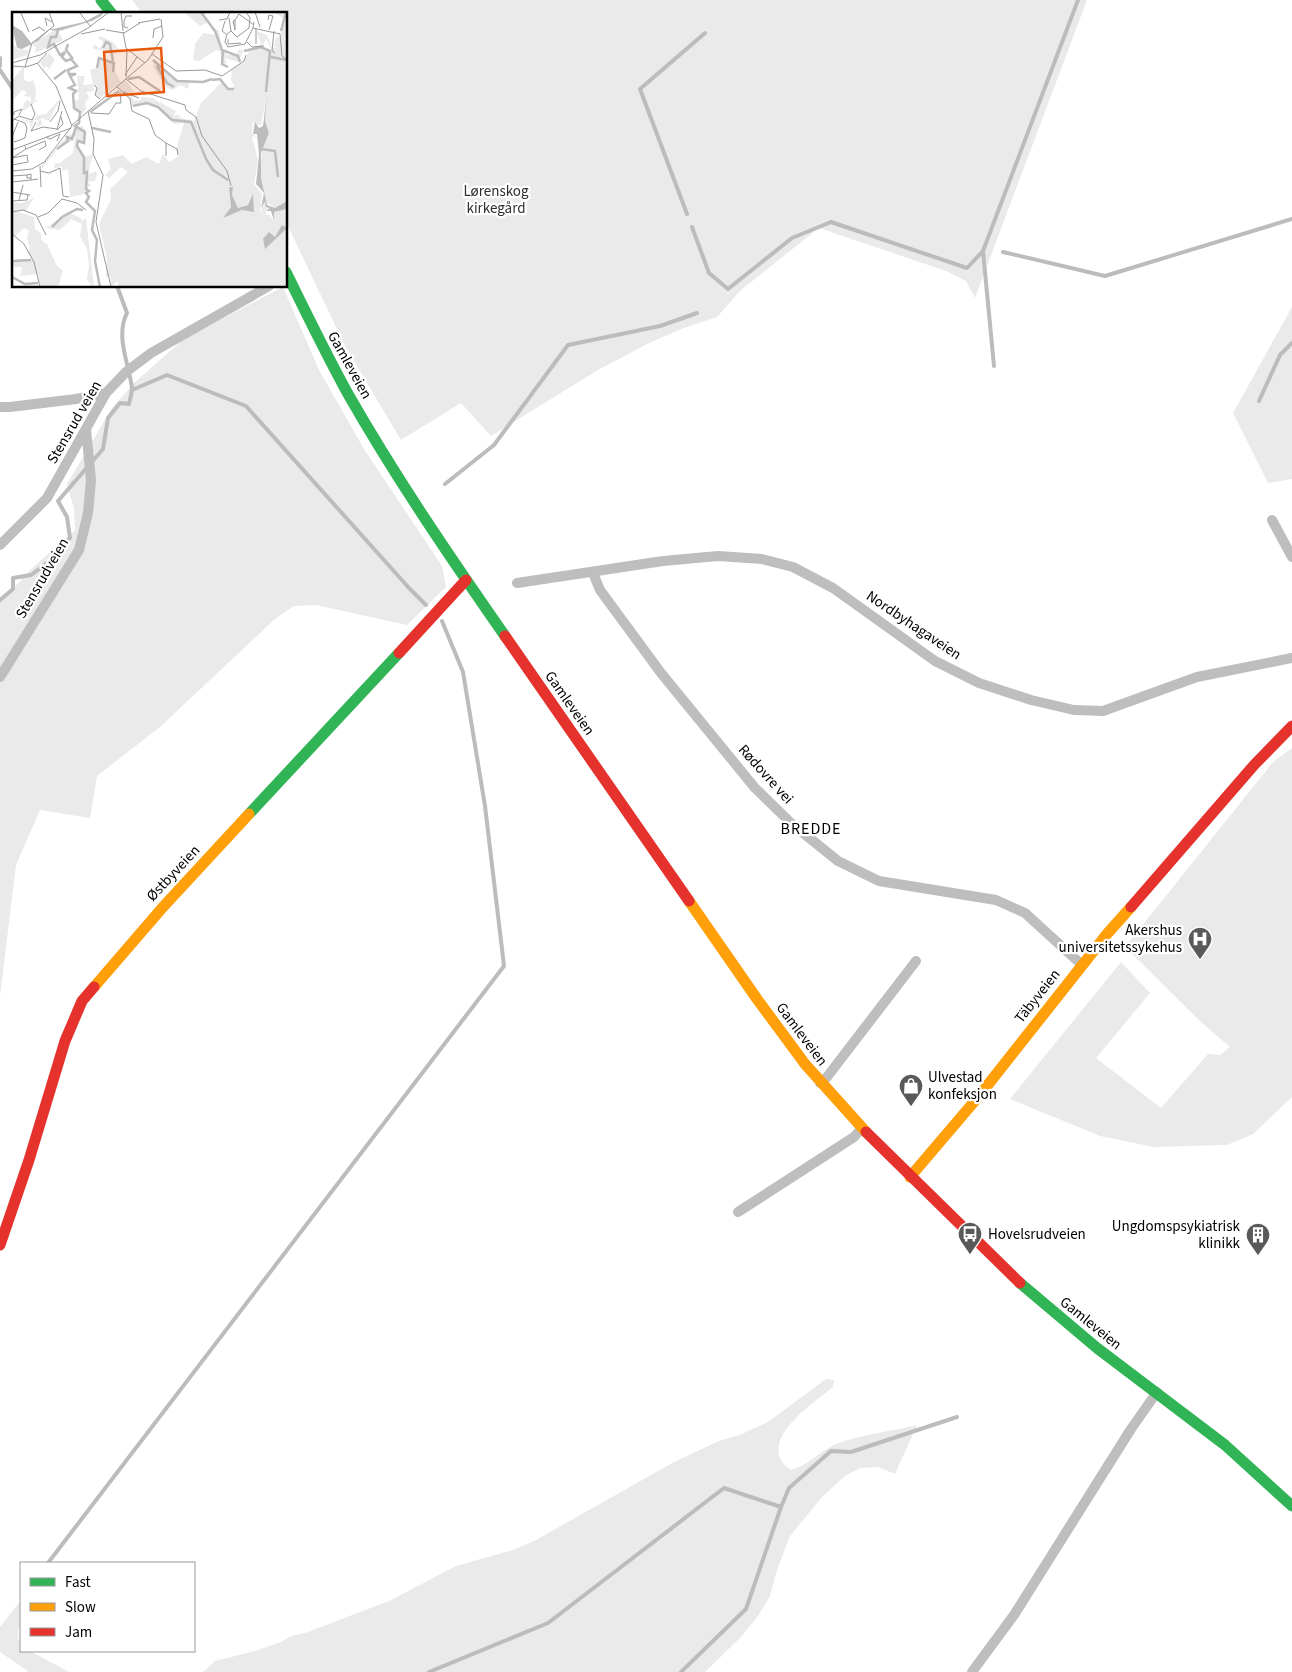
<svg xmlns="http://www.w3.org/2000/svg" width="1292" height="1672" font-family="'Source Sans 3',sans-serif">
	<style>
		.green { fill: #eaeaea }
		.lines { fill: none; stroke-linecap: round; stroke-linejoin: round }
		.stream { stroke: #bcbcbc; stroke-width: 4 }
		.street { stroke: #bebebe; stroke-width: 10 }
		.fast { stroke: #30b455; stroke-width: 11 }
		.slow { stroke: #ff9f0a; stroke-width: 11 }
		.jam { stroke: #e5322d; stroke-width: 11 }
		.labels { text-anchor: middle; stroke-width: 4.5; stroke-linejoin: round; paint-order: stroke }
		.park-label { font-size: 15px; fill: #2f2f2f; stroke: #fff }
		.street-label { font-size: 15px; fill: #000; stroke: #fff }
		.poi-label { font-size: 15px; fill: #000; stroke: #fff; text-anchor: end }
		.neighbourhood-label { font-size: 16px; letter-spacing: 1px; fill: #000; stroke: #fff }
		.inset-river { fill: none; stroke: #bcbcbc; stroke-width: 2.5 }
		.inset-road { fill: none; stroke: #999; stroke-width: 1 }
		.view { fill: #e8590c; fill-opacity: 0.15; stroke: #e8590c; stroke-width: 2.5 }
		.inset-edge { fill: none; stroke: #000; stroke-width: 2.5 }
	</style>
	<rect width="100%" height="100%" fill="#fff"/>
	<!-- green -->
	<path class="green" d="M132,0h955l-112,298 -9,-17 -20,-10 -127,-43 -78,62 -24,27 -33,11 -35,15 -51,27 -107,66 -30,-33 -60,37 -56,-94 -59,-124v-208h-143z
		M283,287l36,83 45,79 78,117 4,21 -39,38 -91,-20 -22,1 -18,12 -116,109 -63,49 -7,42 -50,-8 -24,55 -16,131v-398h5l24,-27 46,-41 -1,-21 -7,-25 45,-76 22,-25 51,-45z
		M1292,307v172l-24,4 -35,-70z
		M1292,748v349l-39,37 -26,11 -73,2 -54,-11 -90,-37 111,-137 29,31 -54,65 65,50 47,-54 12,1 10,-8 -28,-24 -77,-76 148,-185z
		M826,1379l8,1 -1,7c-17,14 -69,48 -51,75 2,3 6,6 9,8 16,-4 28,-18 43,-25 26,-11 56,-13 83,-20l-22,49 -17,-7 -18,1 -15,8 -23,21 -32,39 -13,34 -7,26 -12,20 -17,21 -36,35h-502l12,-11 40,-10 26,-9 10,-6 14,-3 84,-32 67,-35 57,-16 23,-10 138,-78 45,-21 23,-7 26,-12z
		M21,1600c0,6 2,14 0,20 -2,9 -6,15 0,24v7h9l39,21h-40l-29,-20v-25z"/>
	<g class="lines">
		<!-- stream -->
		<path class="stream" d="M0,58v8
			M0,70l14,21
			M687,214l-47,-125 65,-56
			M692,227l17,46 19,16 64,-51 39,-16 136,46 16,-17 95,-251
			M983,251l11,115
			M1003,252l102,24 187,-57
			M132,390l35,-15 79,31 163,182 17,17
			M1259,401l21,-46 12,-12
			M445,484l49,-39 74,-100 92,-19 37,-13
			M0,600l13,-11v-11l18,-3 20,-15 19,-22 -3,-21 -9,-16 45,-52 5,-31 12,-15 9,1c1,-5 3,-11 3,-16 -3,-24 -17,-52 -5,-75l-10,-27
			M48,1563l456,-597 -19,-160 -22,-134 -21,-51
			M429,1672l119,-49 176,-135 57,19
			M681,1672l65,-63 35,-102 8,-19 42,-37 20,1 106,-35"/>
		<!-- street -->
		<path class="street" d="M0,407h10l66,-8 30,-6
			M1272,520l20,37
			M0,545l47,-47 59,-105 20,-21 25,-19 118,-67
			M593,573l7,17 61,83 94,115 37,36 46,37 41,20 117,19 29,13 56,51
			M517,583l146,-22 55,-5 44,3 31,8 40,21 102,73 44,22 52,17 43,10 29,1 94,-34 95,-19
			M0,677l79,-127 9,-37 3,-33 -5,-51
			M820,1083l7,-6 89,-116
			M738,1212l116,-75 8,-9
			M972,1672l42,-57 117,-186 26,-37"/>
		<!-- fast -->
		<path class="fast" d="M101,0l11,14
			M286,272c20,41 40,82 62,122 48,84 102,163 157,242
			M249,814l150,-161
			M1020,1283l77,65 128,97 67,61"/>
		<!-- slow -->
		<path class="slow" d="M689,901l68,98 48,65 61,68
			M94,987l69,-80 86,-93
			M910,1177l69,-81 128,-162 24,-27"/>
		<!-- jam -->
		<path class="jam" d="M505,636l184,265
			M399,653l67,-73
			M1131,907l124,-143 37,-38
			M866,1132l154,151
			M0,1245l29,-85 36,-119 17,-40 12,-14"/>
	</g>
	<!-- icons -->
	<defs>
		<symbol id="hospital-pin" viewBox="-11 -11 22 30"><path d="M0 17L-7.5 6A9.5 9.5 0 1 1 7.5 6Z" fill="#595959" stroke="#fff"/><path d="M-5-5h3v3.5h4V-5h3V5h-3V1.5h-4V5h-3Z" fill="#fff"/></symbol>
		<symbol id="shop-pin" viewBox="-11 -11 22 30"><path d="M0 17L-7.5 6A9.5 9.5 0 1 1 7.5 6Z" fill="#595959" stroke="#fff"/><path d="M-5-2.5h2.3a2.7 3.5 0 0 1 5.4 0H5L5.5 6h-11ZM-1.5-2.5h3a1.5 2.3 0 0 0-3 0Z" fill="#fff"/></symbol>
		<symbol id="bus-pin" viewBox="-11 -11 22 30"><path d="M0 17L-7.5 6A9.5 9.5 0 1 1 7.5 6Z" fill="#595959" stroke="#fff"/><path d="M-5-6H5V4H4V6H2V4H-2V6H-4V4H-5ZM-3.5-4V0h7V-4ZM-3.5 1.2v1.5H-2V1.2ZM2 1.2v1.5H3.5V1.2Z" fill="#fff"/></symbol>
		<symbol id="building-pin" viewBox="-11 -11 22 30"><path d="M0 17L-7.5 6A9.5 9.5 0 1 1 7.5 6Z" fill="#595959" stroke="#fff"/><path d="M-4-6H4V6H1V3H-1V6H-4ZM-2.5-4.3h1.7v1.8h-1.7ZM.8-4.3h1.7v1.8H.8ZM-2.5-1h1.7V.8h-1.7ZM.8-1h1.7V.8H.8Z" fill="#fff"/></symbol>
	</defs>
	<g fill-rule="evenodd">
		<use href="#hospital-pin" x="1186" y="925" width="28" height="38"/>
		<use href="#shop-pin" x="897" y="1072" width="28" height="38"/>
		<use href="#bus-pin" x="956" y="1220" width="28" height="38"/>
		<use href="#building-pin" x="1244" y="1221" width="28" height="38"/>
	</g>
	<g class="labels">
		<!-- park labels -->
		<g class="park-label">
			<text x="496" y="196">Lørenskog<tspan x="496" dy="17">kirkegård</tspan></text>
		</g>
		<!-- street labels -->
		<g class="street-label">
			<text transform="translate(350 365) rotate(61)" y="5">Gamleveien</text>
			<text transform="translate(74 422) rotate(-60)" y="5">Stensrud veien</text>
			<text transform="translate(42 578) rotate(-60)" y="5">Stensrudveien</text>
			<text transform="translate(914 625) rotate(34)" y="5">Nordbyhagaveien</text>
			<text transform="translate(570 703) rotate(55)" y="5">Gamleveien</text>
			<text transform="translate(766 774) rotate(48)" y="5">Rødovre vei</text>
			<text transform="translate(173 873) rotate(-47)" y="5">Østbyveien</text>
			<text transform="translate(1037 996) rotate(-52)" y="5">Täbyveien</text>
			<text transform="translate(802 1034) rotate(53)" y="5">Gamleveien</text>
			<text transform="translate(1091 1323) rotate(39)" y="5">Gamleveien</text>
		</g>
		<!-- poi labels -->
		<g class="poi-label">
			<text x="1182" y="935">Akershus<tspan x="1182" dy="17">universitetssykehus</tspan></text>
			<text x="928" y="1082" text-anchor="start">Ulvestad<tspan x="928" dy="17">konfeksjon</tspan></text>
			<text x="1240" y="1231">Ungdomspsykiatrisk<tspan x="1240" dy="17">klinikk</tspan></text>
			<text x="988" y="1239" text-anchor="start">Hovelsrudveien</text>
		</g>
		<!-- neighbourhood labels -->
		<g class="neighbourhood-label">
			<text x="811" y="834">BREDDE</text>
		</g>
	</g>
	<!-- overview -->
	<g transform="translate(12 12)">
		<rect width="275" height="275" fill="#fff"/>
		<path d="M172,0h16l9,10 -9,4zM261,0h14v189l-12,7 -9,-6 4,6 -4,2v6l2,-2 6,6v-8l13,-3v78h-169v-6l-7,5 -1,-10 -4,1 1,-18 -8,-35 12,-25 -1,-10 18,-17 -7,-5 -12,11 -4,-3 6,-6 -3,-10 15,-4 9,9 14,-7 13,7 4,-10 6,8 10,-6 -3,-6 8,-27 -10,1 -17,-17 -10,-4 -15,3 -1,-6 -15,-14 10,-6 9,13 6,1 -9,2 2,5 7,-1v-3l12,1 7,5 2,-7 -1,7 15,8 -3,6 5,-3 3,4 13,3 7,-18 22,-22 8,9 3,-4 -3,-6 1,-11 12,-7 5,-11 11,-4 13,5 -7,-13 -4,7h-3l2,-3 -5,-12 11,4 5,13h6l-4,-1 2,-10h4l3,-19zM255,82l-2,27 4,12 -7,18 -2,22 5,23 -4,15 4,7 -5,-7 2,-17 -8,-10 4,-23 -6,-25 5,2 -5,-5 1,-14 1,5 7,1zM217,174l4,1 -1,8 6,13 10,-3 5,-11 -2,10 4,6h-13l-18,7 7,-10zM196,12l11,7 3,18 5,6h9l3,-6 4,1 -2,7 -4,-2 2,7 -15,-4 3,4 -3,3 4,1h-6l-2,-15 -4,-1 -17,11 -6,-1 2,-16 8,-11 13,2zM45,16l6,12 -28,13 1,-6 -4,-2zM0,18l4,4 -3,8 4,7 12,1 -2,5 -15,5zM88,24l13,6 8,10 -28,-3 1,-5 5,4 4,-3 -1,-5 -4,-1zM37,41l6,7 -6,9 -3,-3 -2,3 -4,-7zM88,46l15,4 -2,6 8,14 -21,16 -4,-3 1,-8 -4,-3 -3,-14 7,-2zM141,50l22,18 20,3 -5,-1 -2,7 -8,-4 -7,5 -7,-3 -3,6 2,-7 -13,-21 3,1zM10,56h2v12l5,2 4,-2 3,9 -1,11h3l-16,12 2,-9 3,-3 4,2v-5l-7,-1 3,-4 -5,-2 -10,11v-20zM65,64h8l-2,9 10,-1 1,7 -8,1 3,5 -4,6 1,6 -5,6 -7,-5 1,-9 4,-2zM49,85l-12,24 -8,-3 1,7 -6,2 3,-7h-5l-4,9v-6l-9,-4 10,2 7,-6 8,-1zM63,115l8,-1 2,5 -1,12h-7l2,8 6,6 8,-3 -5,20 8,-3 1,4 -2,6 -8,1 4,3 -4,3 2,5 -19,4 -2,-28 -5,2 -1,-5 -8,3 1,-6h5l13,-10 2,-17 -3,5 -10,3 -20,24 -1,-2 27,-31 6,-2zM22,186l-8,13h-10l18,6 1,12 6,4v7l6,4 10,22 6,5 -5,16h-18l-2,-13 -18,2 2,-9h-9v-7l19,-1 -5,-7 3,-3 -3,-10 2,-9 -5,-2 -9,8 -3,-2v-32l10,1zM58,201l11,5 1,3 4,-3 8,69 -7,-7 2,-16 -2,-15 -7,-13 2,-12 -11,-5 -11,11 -15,-2z" fill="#eaeaea" fill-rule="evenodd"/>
		<path d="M91,0v1l-2,3 -9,5 -33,10 -10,-1 -11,11 -16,8 -5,-1 -5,-23 10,6 10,13 16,-14 36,-8zM255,81l-2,28 4,12 -8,20v25l6,27 8,3 12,-7v8l-13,3v8l-3,-9h-5l4,-3 -4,-1 -1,-6 -4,7 3,-15 -8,-9 3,-29 -2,-21h-4l2,-12 4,6 4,-2zM217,175h4l-1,8 6,13 10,-3 5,-11 1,18 -12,-2 -19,8 8,-11zM270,213l5,3 -22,21 -2,-10 6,-7 6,5z" fill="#bcbcbc"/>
		<path class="inset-river" d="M189,0l14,19 7,19 16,6 2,6M46,18l-2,7h-5l-3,10 6,-3 6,11 5,-3 -3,5 4,4 5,-2 6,7 -9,4 1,4h7l-6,2 5,9 -6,3 7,3 -3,3 1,14 6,4 -1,11 -4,3 10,6 -1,11 -6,-2 -1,5 7,11v16l3,-1 -1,17 3,2 -3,2 3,4 -3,5 9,9 -3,19 5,10 -2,21 5,26M269,19l5,-19M56,32l-2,6 7,9M91,36l3,-6 4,2 3,17M211,39l-1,13 6,3M232,39l17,-4 9,4 -4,41M259,45l15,3M141,48l24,21 26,1 9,-3M145,54l10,17 7,4M85,56l2,-10 15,5 -1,9M42,67l12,-9M116,67l11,-2 21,14M200,68l8,-1 8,10h6M121,94l14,-3 11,4 14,13 19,2 15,37 7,11 15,10M78,100l29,-21M80,116l19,4M45,137l11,-8 -1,-4 5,2 4,-12M250,137l13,2 3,26M40,215l10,-10 15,-8 6,1M0,249l19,-1M0,265l13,7 13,-1"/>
		<path class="inset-road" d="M67,0l12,15M109,0l2,19M243,0l5,15M9,1l8,19M217,6l2,13 -4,3 -2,8 3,5 17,-3 8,-16M207,8l8,-1 3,-7M223,8l-2,1 2,9v-10l4,-6 15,11M256,8l1,-5 4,1 -4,14M213,9l-3,10 4,3M242,10l-1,6 27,6 2,22 5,4M126,11l22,-4M35,14l-2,-8 7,4M116,16l-4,-1v-6l2,-5h6M94,18l18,3 16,-10M20,19l7,-4 6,4M219,19l6,6 12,-9 1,-10 -4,-6M262,19l-2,20 3,2M111,20l3,16 19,15M69,22l24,-5M275,22v16M141,26l1,-9 8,-3M216,27v5l13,-1M235,30l5,5 12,-1M244,32v-15M140,42l24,17 29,-1 17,6 22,-15 2,-6M0,51l28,-8 48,-27 21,-16M25,51l19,23 16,40 -27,35M0,54l14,1 12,-4 9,-10M13,55l7,-24 22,-17 -5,-14M113,63l12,-18M114,65l1,-28M114,67l15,12 44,14 1,5 10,7 6,19 25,35 4,15M82,73l3,3 -2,7 5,4M105,75l13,12 2,12 17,8 6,16 11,8v13M111,80l16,6M76,99l6,28 -1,15 10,21 -7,47 15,65M79,101l18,1 7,-11h5l-1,-11M2,103v-3l8,-3 -3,6M2,107l11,4 2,5 -2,10 -11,4M0,109l7,-5 13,4 3,-6 -4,-10M24,110l-5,9 12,-4 14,2M38,110l8,-11 2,-10M60,113l76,-65 15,-23 -2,-18M45,118l5,-19M45,118l6,-6 -2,-7M0,125l6,-15M34,125l4,2 10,-5 -3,7M154,131l11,6 1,6M14,137l19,-8 1,5 -7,4M0,138l59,-22M0,153l16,-3 -1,-7 -15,3 14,-9 -1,-3M28,154l1,21M0,159l20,-2 14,-8M28,159l9,2 11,-5 3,28 6,1M0,164l15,-1M19,166h-4v-3l4,-1v6l7,-1M0,170l19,-2M0,180l18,3M7,188l4,-15M0,189l15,-1 1,-5M0,200l11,-2 13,5 10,20M26,205l10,-4 14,-14 15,4 9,7M0,222l12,10 10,18 6,25"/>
		<path class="view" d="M149,36l3,44 -57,4 -3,-44z"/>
		<rect width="275" height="275" class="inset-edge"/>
	</g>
	<!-- legend -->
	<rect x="20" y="1562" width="175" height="90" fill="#ffffff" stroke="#999999"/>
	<rect x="30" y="1578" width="25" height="8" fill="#30b455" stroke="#999999"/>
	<text x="65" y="1587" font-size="15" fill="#000000">Fast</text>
	<rect x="30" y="1603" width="25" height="8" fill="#ff9f0a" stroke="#999999"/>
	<text x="65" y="1612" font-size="15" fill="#000000">Slow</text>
	<rect x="30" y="1628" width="25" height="8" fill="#e5322d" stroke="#999999"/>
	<text x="65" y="1637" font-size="15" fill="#000000">Jam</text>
</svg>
